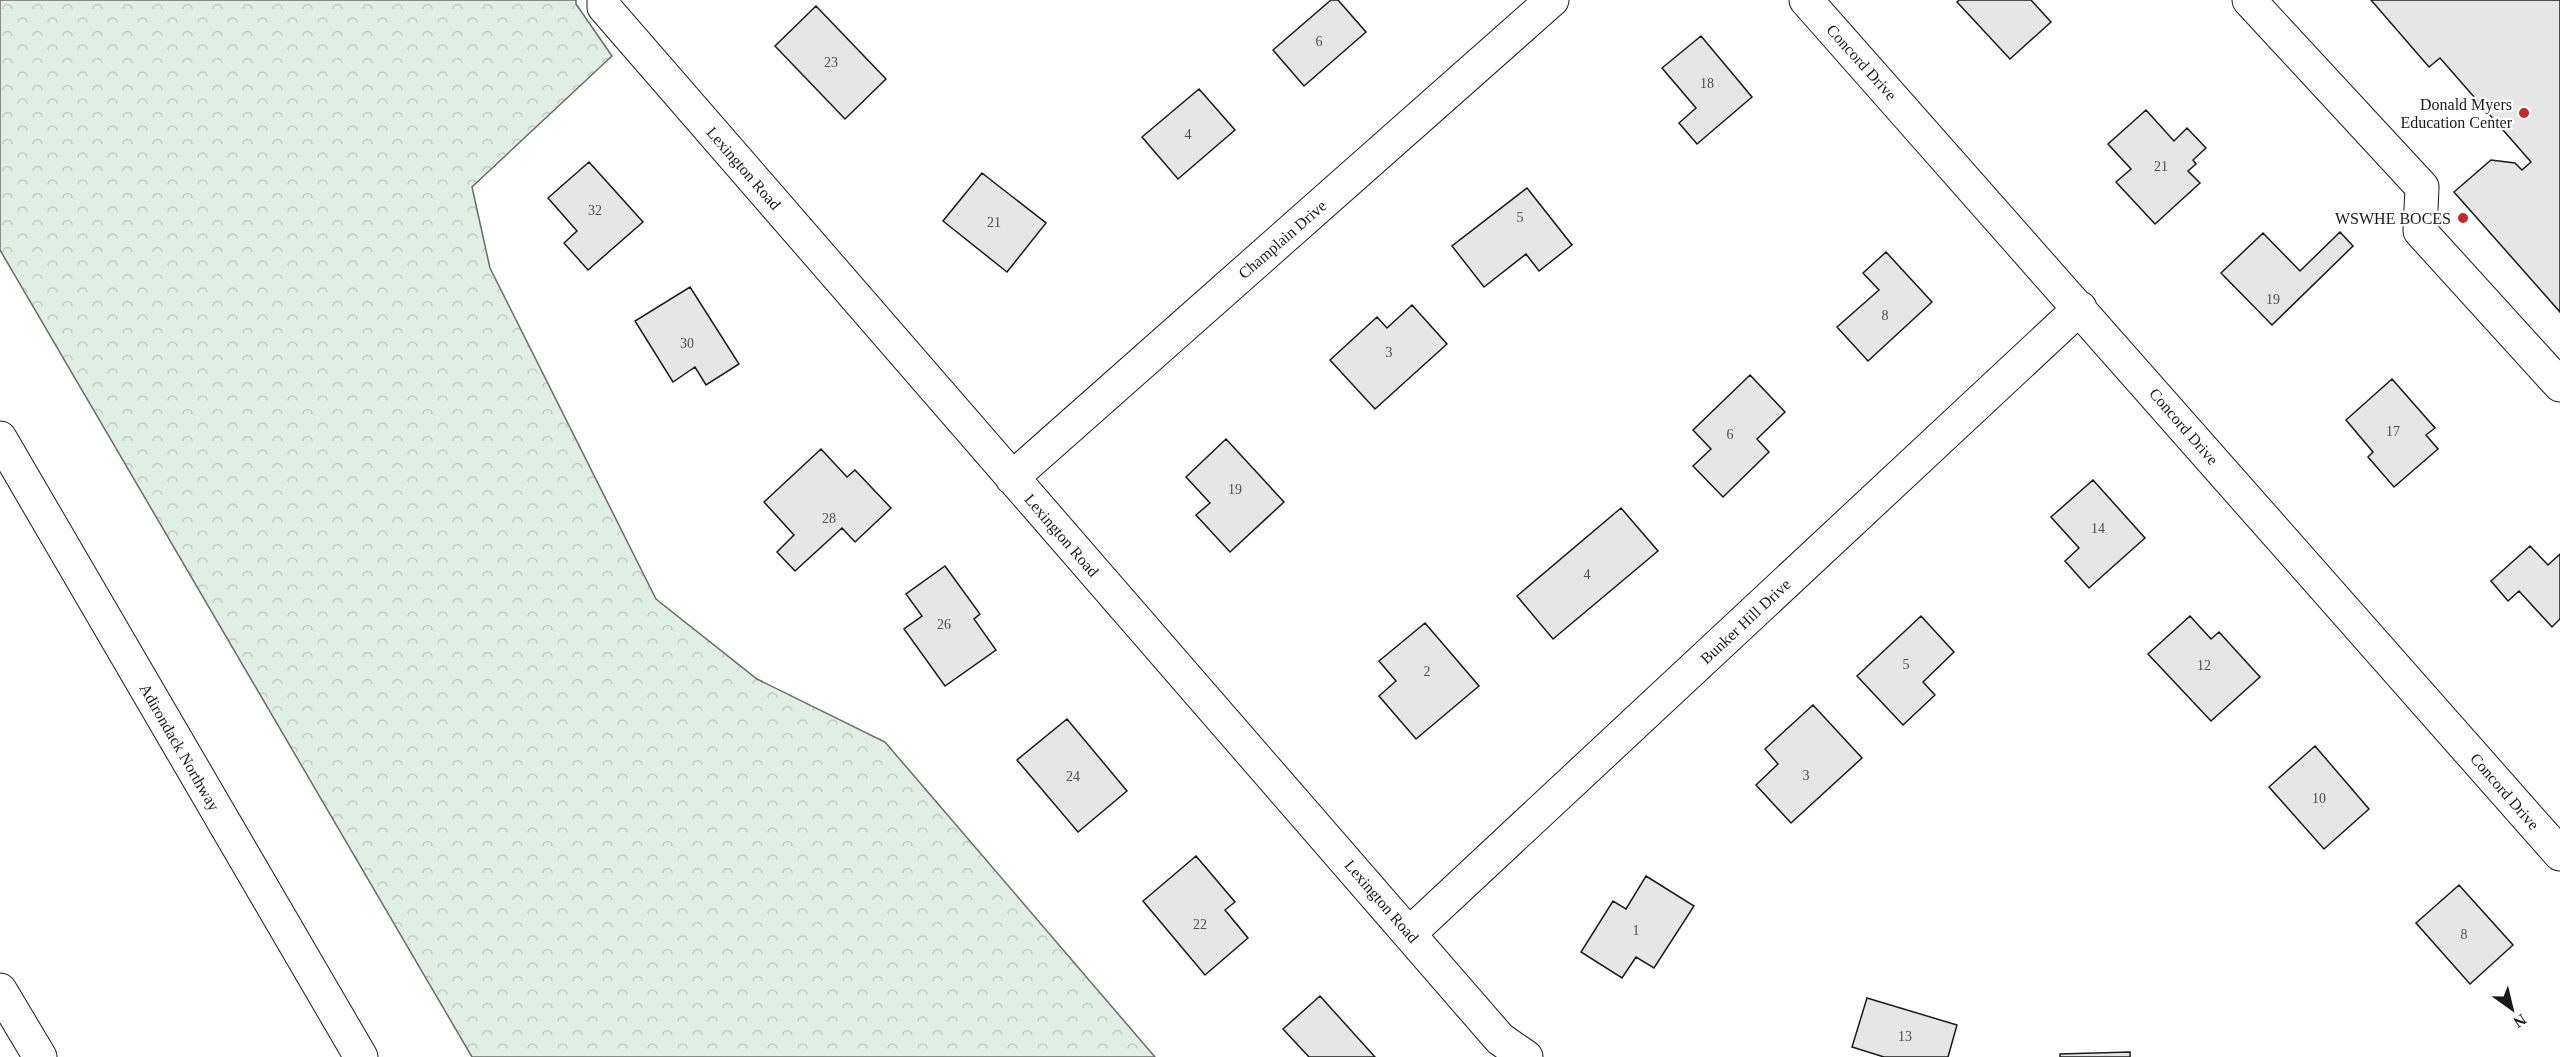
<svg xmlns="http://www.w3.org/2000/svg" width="2560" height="1057" font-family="'Times New Roman',serif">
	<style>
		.forest { fill: url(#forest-crowns); stroke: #6a6a6a; stroke-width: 1.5 }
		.building { fill: #e6e6e6; stroke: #1a1a1a; stroke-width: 1.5 }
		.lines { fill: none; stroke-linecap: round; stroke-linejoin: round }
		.minor-casing { stroke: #1a1a1a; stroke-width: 35 }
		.highway-casing { stroke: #1a1a1a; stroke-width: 35 }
		.minor { stroke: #fff; stroke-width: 33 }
		.highway { stroke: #fff; stroke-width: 33 }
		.poi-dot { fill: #c62828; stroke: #fff; stroke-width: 2 }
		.labels { text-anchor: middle; stroke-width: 4.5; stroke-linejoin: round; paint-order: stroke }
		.number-label { font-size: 14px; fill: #4d4d4d }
		.street-label { font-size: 16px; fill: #1a1a1a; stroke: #fff }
		.poi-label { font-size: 16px; fill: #1a1a1a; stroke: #fff; text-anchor: end }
	</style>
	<defs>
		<pattern id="forest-crowns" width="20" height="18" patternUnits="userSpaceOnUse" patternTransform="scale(1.5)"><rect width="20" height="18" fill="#e0efe3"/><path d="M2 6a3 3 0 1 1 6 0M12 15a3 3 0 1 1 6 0" fill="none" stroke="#c0ccc2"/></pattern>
	</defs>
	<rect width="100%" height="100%" fill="#fff"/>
	<!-- forest -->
	<path class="forest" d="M0,0h576v4l36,52 -140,131 18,81 166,331 101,80 128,63 270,315h-683l-472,-807z"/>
	<!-- building -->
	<path class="building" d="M1331,0h7l28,32 -62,54 -31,-36z
		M1959,0h72l20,22 -41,37 -53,-57z
		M2371,0h189v312l-106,-120 37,-32 24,3 7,7 9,-8 -91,-104 -11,9z
		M816,6l70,73 -41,40 -70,-73z
		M1701,36l51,61 -55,47 -18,-21 17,-15 -34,-40z
		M1199,89l36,41 -57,49 -36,-42z
		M2146,110l28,31 13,-13 19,20 -13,12 3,4 -8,7 12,12 -45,41 -39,-42 15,-13 -23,-25z
		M589,162l54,60 -55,48 -24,-27 13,-12 -29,-33z
		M982,173l64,50 -39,49 -64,-51z
		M1527,188l45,57 -33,26 -13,-17 -42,33 -32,-41z
		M2340,232l13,14 -81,79 -51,-52 42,-40 37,38z
		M1886,252l46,50 -64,59 -31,-34 42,-37 -16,-17z
		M690,287l49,77 -33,21 -11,-18 -22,15 -38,-61z
		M1412,305l35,39 -72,65 -45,-49 47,-43 10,11z
		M1750,375l35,37 -28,27 12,13 -46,45 -30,-31 18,-17 -18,-19z
		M2392,379l43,49 -9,7 12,14 -44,38 -26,-30 5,-5 -27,-32z
		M1226,439l58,63 -54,50 -34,-37 14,-12 -24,-26z
		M821,449l26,28 8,-7 36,38 -36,34 -13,-14 -47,43 -18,-19 17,-17 -30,-33z
		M2093,480l52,58 -56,50 -24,-27 14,-13 -28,-31z
		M1621,508l37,43 -105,88 -36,-43z
		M2530,546l18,19 12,-11v65l-8,8 -33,-36 -11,10 -17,-20z
		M945,566l35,48 -6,5 22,31 -51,36 -41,-57 18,-13 -16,-22z
		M1921,616l33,36 -31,30 12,13 -32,30 -46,-49z
		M2190,616l21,23 8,-7 41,45 -49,44 -63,-67z
		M1425,623l54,63 -63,53 -37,-43 17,-15 -17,-20z
		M1813,705l49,53 -71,65 -35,-38 22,-21 -13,-15z
		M1067,719l60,72 -49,41 -61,-72z
		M2315,746l54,63 -45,40 -55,-62z
		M1196,856l39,46 -10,8 23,28 -43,37 -62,-74z
		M1646,876l48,30 -40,62 -18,-11 -14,21 -41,-26 32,-51 13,8z
		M2459,885l54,60 -43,39 -54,-61z
		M1320,996l55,61h-66l-26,-28z
		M1867,998l90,27 -9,32h-64l-32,-10z
		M2130,1052v5h-70v-3z"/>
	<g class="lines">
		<defs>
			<path id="minor" d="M604,0v7l896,1032 26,18
				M1806,0l754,854
				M2249,0l173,187 -2,44 140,154
				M1012,478l540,-478
				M1410,933l670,-625"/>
			<path id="highway" d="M0,438l361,619
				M0,990l40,67"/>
		</defs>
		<!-- minor casing -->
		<use href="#minor" class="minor-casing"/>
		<!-- highway casing -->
		<use href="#highway" class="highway-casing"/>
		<!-- minor -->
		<use href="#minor" class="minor"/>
		<!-- highway -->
		<use href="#highway" class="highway"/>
	</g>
	<!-- markers -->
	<g class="poi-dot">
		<circle cx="2524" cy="113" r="6"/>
		<circle cx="2463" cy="218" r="6"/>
	</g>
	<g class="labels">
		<!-- number labels -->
		<g class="number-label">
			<text x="1319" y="46">6</text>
			<text x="831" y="67">23</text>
			<text x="1707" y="88">18</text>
			<text x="1188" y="139">4</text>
			<text x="2161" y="171">21</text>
			<text x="595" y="215">32</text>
			<text x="1520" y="222">5</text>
			<text x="994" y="227">21</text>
			<text x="2273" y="304">19</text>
			<text x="1885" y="320">8</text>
			<text x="687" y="348">30</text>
			<text x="1389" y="357">3</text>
			<text x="2393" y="436">17</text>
			<text x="1730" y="439">6</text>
			<text x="1235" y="494">19</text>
			<text x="829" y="523">28</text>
			<text x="2098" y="533">14</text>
			<text x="1587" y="579">4</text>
			<text x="944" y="629">26</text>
			<text x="1906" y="669">5</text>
			<text x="2204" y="670">12</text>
			<text x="1427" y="676">2</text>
			<text x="1806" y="780">3</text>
			<text x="1073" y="781">24</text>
			<text x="2319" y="803">10</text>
			<text x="1200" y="929">22</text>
			<text x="1636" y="935">1</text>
			<text x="2464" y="939">8</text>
			<text x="1905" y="1041">13</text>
		</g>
		<!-- street labels -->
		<g class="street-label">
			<text transform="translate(1862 62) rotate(48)" y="6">Concord Drive</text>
			<text transform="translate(744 168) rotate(49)" y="6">Lexington Road</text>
			<text transform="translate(1282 239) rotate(-41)" y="6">Champlain Drive</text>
			<text transform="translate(2184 426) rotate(49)" y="6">Concord Drive</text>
			<text transform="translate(1062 535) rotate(49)" y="6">Lexington Road</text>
			<text transform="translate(1745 621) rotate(-43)" y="6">Bunker Hill Drive</text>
			<text transform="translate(180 747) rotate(60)" y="6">Adirondack Northway</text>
			<text transform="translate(2505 791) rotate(49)" y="6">Concord Drive</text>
			<text transform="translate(1382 901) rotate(49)" y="6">Lexington Road</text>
		</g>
		<!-- poi labels -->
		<g class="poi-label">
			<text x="2512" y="110">Donald Myers<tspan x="2512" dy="18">Education Center</tspan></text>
			<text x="2451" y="224">WSWHE BOCES</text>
		</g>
	</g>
	<!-- north arrow -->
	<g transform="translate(2512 1009) rotate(146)" stroke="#ffffff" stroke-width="4.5" paint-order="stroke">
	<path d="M0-4.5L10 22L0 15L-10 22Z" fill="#1a1a1a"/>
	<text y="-9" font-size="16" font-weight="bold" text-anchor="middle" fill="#1a1a1a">N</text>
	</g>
</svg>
